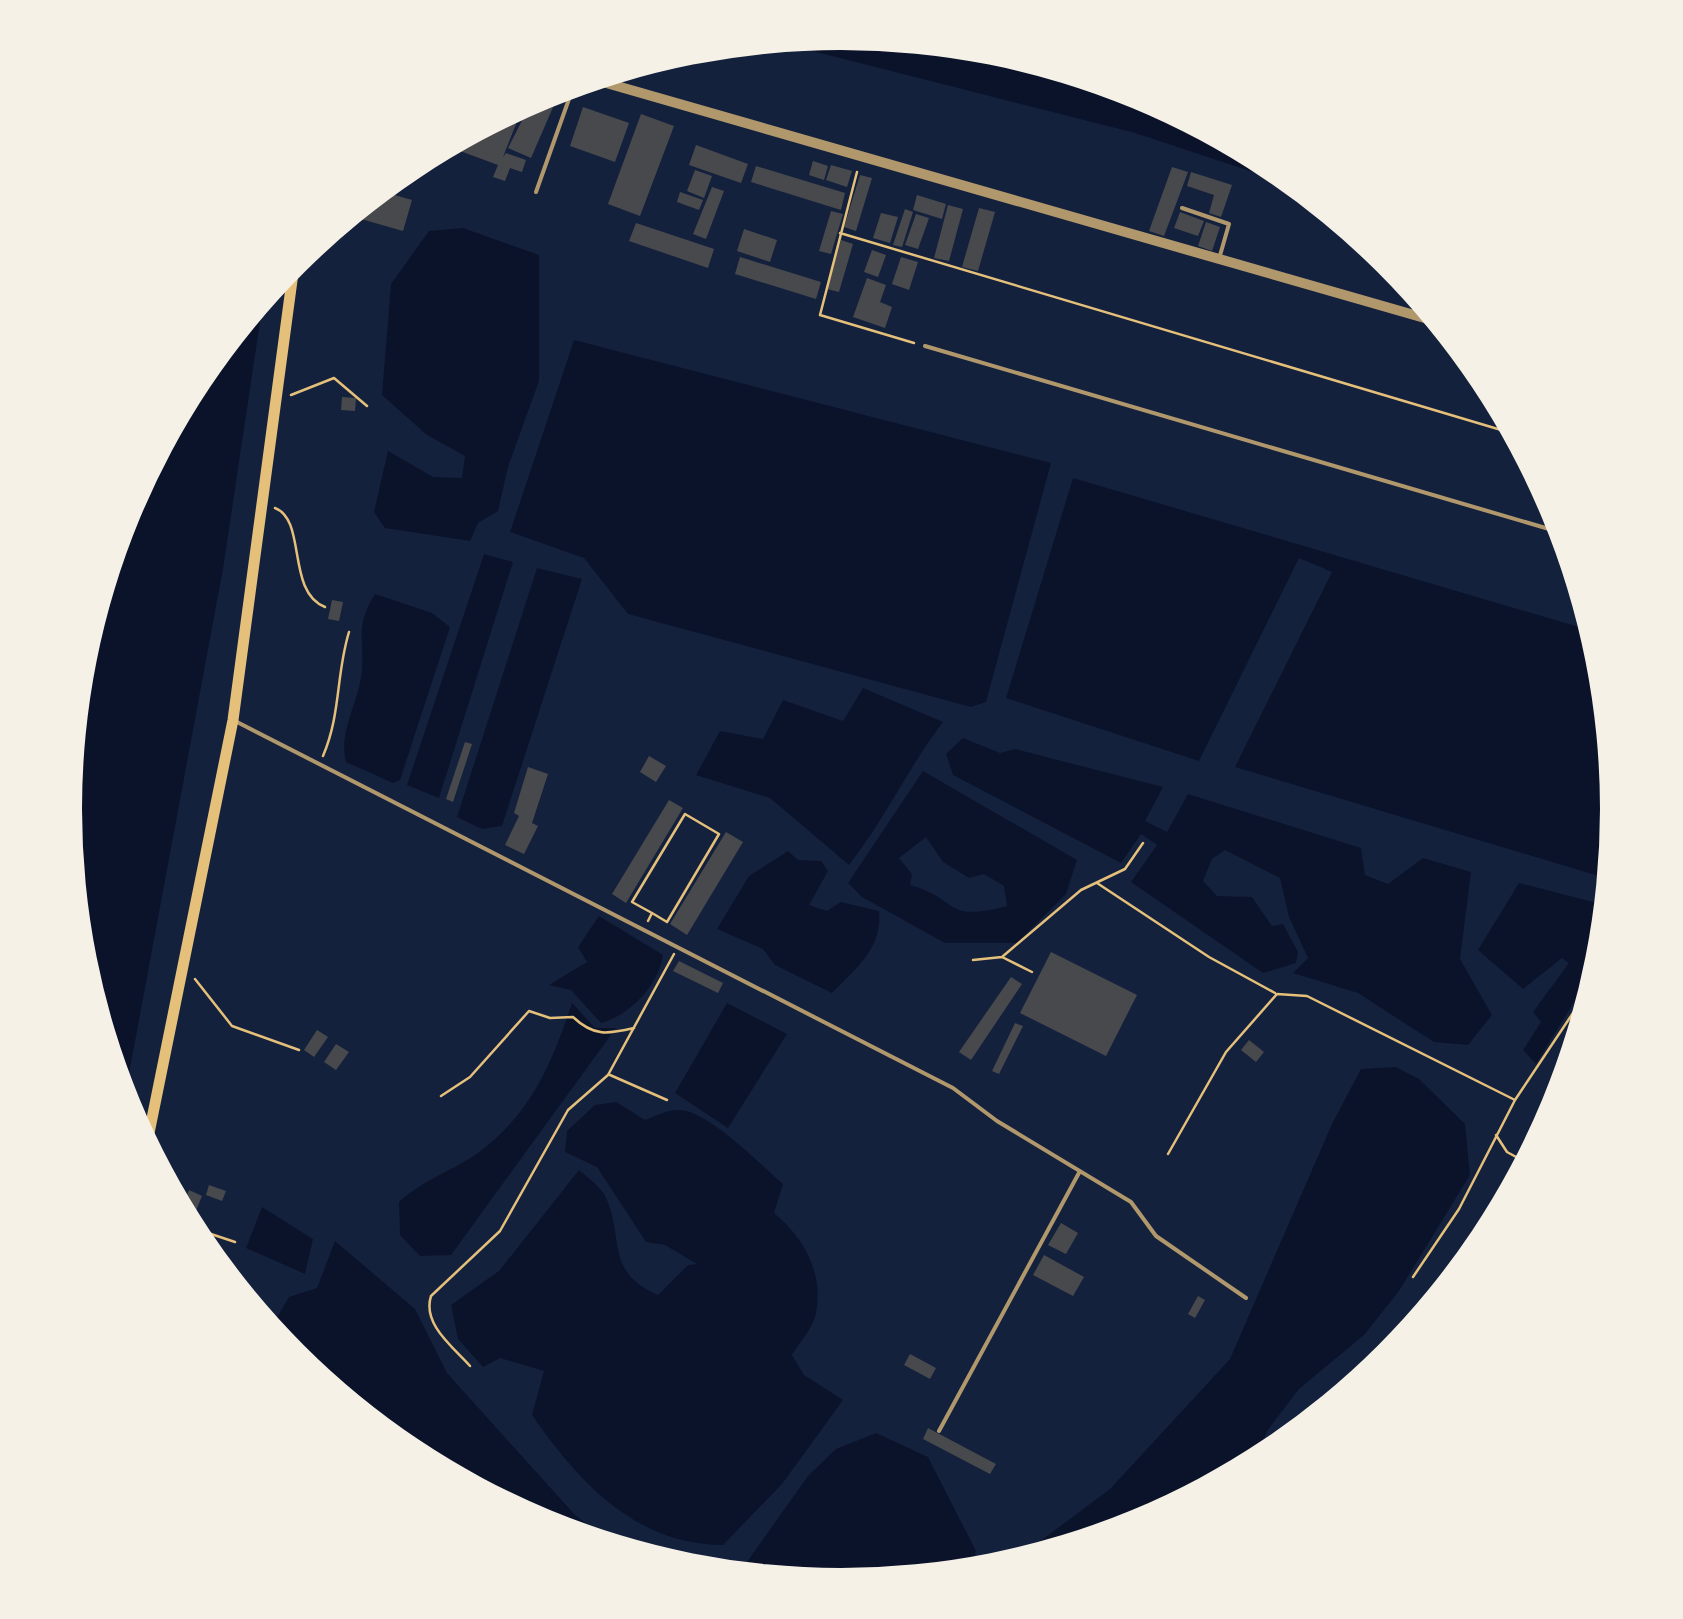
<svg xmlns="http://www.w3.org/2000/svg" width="1683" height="1619" font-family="'Asap Condensed',sans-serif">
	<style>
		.water { fill: #0b132b; fill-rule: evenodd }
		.building { fill: #48494c }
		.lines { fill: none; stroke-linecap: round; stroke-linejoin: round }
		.path { stroke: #e5c07b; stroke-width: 2.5 }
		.service { stroke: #b1986c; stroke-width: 4 }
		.tertiary { stroke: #b1986c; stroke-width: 10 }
		.secondary { stroke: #e5c07b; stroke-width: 11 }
	</style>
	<rect width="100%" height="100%" fill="#14213d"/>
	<!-- water -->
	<path class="water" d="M841,33c50,4 104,5 153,15 105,21 228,73 311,141l-170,-56 -366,-93z
		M463,228l76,27v126l-31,86 -10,44 -20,12 -8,18 -85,-13 -11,-16 14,-61 45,26 29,1 3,-22 -38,-21 -45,-40 9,-111 38,-53z
		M264,295l-41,274 -100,537c-14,-48 -34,-97 -44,-146 -37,-192 7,-420 117,-583 20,-29 46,-55 68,-82z
		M574,340l477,123 -65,239 -15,5 -343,-93 -44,-56 -74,-26z
		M1073,478l523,154c23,78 24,168 16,248l-377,-113 97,-195 -33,-14 -100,203 -193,-63z
		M484,554l29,8 -74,236 -32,-13z
		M537,568l45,11 -80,247 -20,3 -25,-12z
		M375,594l57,19 18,14 -50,153 -7,3 -47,-21c-8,-32 14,-61 16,-93 2,-31 -7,-43 13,-75z
		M863,688l80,34c-35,46 -58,97 -94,143l-79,-67 -74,-23 24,-44 43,8 20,-39 60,21z
		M963,738l37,15 15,-4 148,38 -18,34 22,11 21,-38 173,54 4,27 23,9 35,-26 48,14 -11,87 32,56 -24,30 -34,-3 -76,-49 -65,-20 15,-15 -19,-41 -9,-39 -55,-28 -13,9 -9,22 14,15 35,1 20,29 11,-2 15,28 -2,11 -33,10 -132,-91 26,-37 -16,-11 -20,29 -168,-88 -7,-21z
		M923,771l154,89 -11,34 -49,49h-72l-83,-46 -14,-14zM926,837l17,25 26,16 15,-4 20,12 3,20c-65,17 -46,-7 -97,-21l2,-11 -13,-16z
		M788,851l10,9 23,1 7,10 -19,34 18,6 14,-9 38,9c4,37 -23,57 -47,82l-57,-28 -12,-16 -46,-20 32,-53z
		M1519,883l90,23 -5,47 -68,111 -13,-14 18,-28 -8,-10 36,-49 -7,-5 -39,31 -45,-39z
		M599,916l64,39c-5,31 -33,60 -62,68l-30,-33 -22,-5 38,-23 -9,-15z
		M572,1003l23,25h21l-165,227 -31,1 -20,-21 -1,-33c24,-22 53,-31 79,-49 53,-39 74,-90 94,-150z
		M727,1003l60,31 -59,94 -53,-35z
		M1396,1067l23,12 46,45 5,51 -71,116 -35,44 -65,54 -32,42 -13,35 -116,62 -119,36 4,-10 87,-65 120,-130 102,-235 29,-55z
		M616,1102l29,18c14,-6 29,-14 45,-8 30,11 69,51 93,72l-9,29c29,24 50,59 42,100 -2,14 -17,30 -24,42l12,20 39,25 -61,84 -59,61c-86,0 -144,-62 -191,-130l12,-44 -44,-13 -17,9 -25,-28 -7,-34 48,-34 80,-101c10,9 23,17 28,30 17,42 -1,72 51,95l30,-30 9,-1 -32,-19 -19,-3 -49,-75 -32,-15 2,-21 28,-26z
		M262,1207l51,32 -8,35 -59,-26z
		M335,1241l80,68 32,64 128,142 48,36c-27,-8 -56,-14 -81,-25 -100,-44 -203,-110 -273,-195l20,-34 28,-9z
		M876,1433l52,24 48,94 -7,23 -128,12 -104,-10 71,-100 28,-27z"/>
	<!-- building -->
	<path class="building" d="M534,97l20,8 -23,53 -23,-10z
		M583,107l46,16 -14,39 -45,-16z
		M503,114l15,5 -15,38 3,-4 20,7 -4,12 -12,-4 -5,13 -12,-4 5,-12 -46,-17 -3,9 -13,-4z
		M641,114l33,12 -34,90 -32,-12z
		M696,145l52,19 -7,19 -52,-18z
		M813,161l15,5 -4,14 -15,-5z
		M831,165l21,6 -5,16 -21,-7z
		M756,166l89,27 -4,17 -90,-28z
		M1172,167l16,5 -24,64 -15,-5z
		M695,170l17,6 -8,22 -17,-7z
		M1191,172l41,13 -11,32 -12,-4 5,-18 -27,-9z
		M860,175l12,3 -16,53 -12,-4z
		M712,187l12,4 -18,48 -13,-5z
		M377,190l35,10 -9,31 -56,-16z
		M680,192l23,8 -4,10 -22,-8z
		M917,195l29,9 -4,15 -29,-9z
		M948,205l15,4 -14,52 -15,-3z
		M979,208l16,4 -17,59 -16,-4z
		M905,209l8,3 -11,35 -9,-2z
		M831,211l12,3 -12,40 -12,-3z
		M1180,212l24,9 -6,15 -24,-8z
		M881,213l17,4 -8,26 -17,-5z
		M916,214l13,4 -11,31 -13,-4z
		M1206,222l14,5 -8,24 -14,-5z
		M636,223l78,26 -6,19 -79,-27z
		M744,229l33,11 -7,22 -33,-11z
		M841,240l12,4 -14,48 -12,-3z
		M872,250l14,5 -8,22 -14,-5z
		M740,257l81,25 -5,17 -81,-25z
		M901,257l17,5 -9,28 -17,-6z
		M867,278l19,7 -6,17 12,5 -7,21 -32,-11z
		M342,397l14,1 -1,13 -14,-1z
		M332,600l11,2 -4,19 -11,-2z
		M465,742l7,2 -19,58 -7,-3z
		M649,756l17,10 -10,16 -16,-10z
		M528,767l20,7 -16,49 6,3 -14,28 -19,-9 14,-29 -5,-3z
		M669,800l14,8 -57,95 -14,-9z
		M726,832l17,10 -56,93 -17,-11z
		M1051,952l86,43 -31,61 -86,-43z
		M679,961l44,22 -5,10 -45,-22z
		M1011,977l11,7 -51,76 -12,-8z
		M1015,1023l8,3 -24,48 -7,-3z
		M317,1030l11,7 -14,20 -10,-7z
		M1249,1040l15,12 -8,10 -15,-12z
		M336,1044l13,8 -13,18 -12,-8z
		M209,1185l17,6 -4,10 -16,-6z
		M189,1190l13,6 -9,22 -13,-5z
		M1061,1223l17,10 -12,21 -18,-9z
		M1044,1255l40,22 -11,19 -40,-21z
		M1198,1296l7,4 -10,18 -7,-4z
		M910,1354l26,14 -6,11 -26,-14z
		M928,1428l68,36 -6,10 -67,-35z"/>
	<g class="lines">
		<!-- path -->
		<path class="path" d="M857,172l-37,143 94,28
			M840,233l678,202
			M291,395l43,-17 33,28
			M275,508c32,12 11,84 50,99
			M323,756c18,-42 13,-82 26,-124
			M1097,883l112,74 66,36
			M648,921l4,-8 -20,-11 53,-88 34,20 -52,88 -15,-9
			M1002,957l79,-67 44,-21 18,-26
			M973,960l29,-3 30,15
			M195,979l37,47 67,24
			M610,1075l57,25
			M441,1096l29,-19 59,-66 21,7 23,-1c21,20 35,17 61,11
			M1496,1135l11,17 22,12
			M1168,1154l58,-102 51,-58 30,2 208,104
			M197,1244l5,-13 33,11
			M1413,1277l46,-68 56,-109 86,-129
			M1397,1343l4,3
			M470,1366c-17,-19 -48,-42 -39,-70l69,-65 68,-121 40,-35 66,-121"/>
		<!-- service -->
		<path class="service" d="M411,163l9,2
			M536,192l39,-110
			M1182,208l47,16 -10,35
			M925,346l641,188
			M237,722l716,366 44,33 134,81 25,34 90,62
			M939,1431l141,-260"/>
		<!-- tertiary -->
		<path class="tertiary" d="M589,78l853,245"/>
		<!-- secondary -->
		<path class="secondary" d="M146,1148l87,-428 62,-462"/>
	</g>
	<!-- crop -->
	<path d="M0 0H1683V1619H0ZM82 809a759 759 0 1 1 1518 0a759 759 0 1 1-1518 0Z" fill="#f6f1e7" fill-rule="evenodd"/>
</svg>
